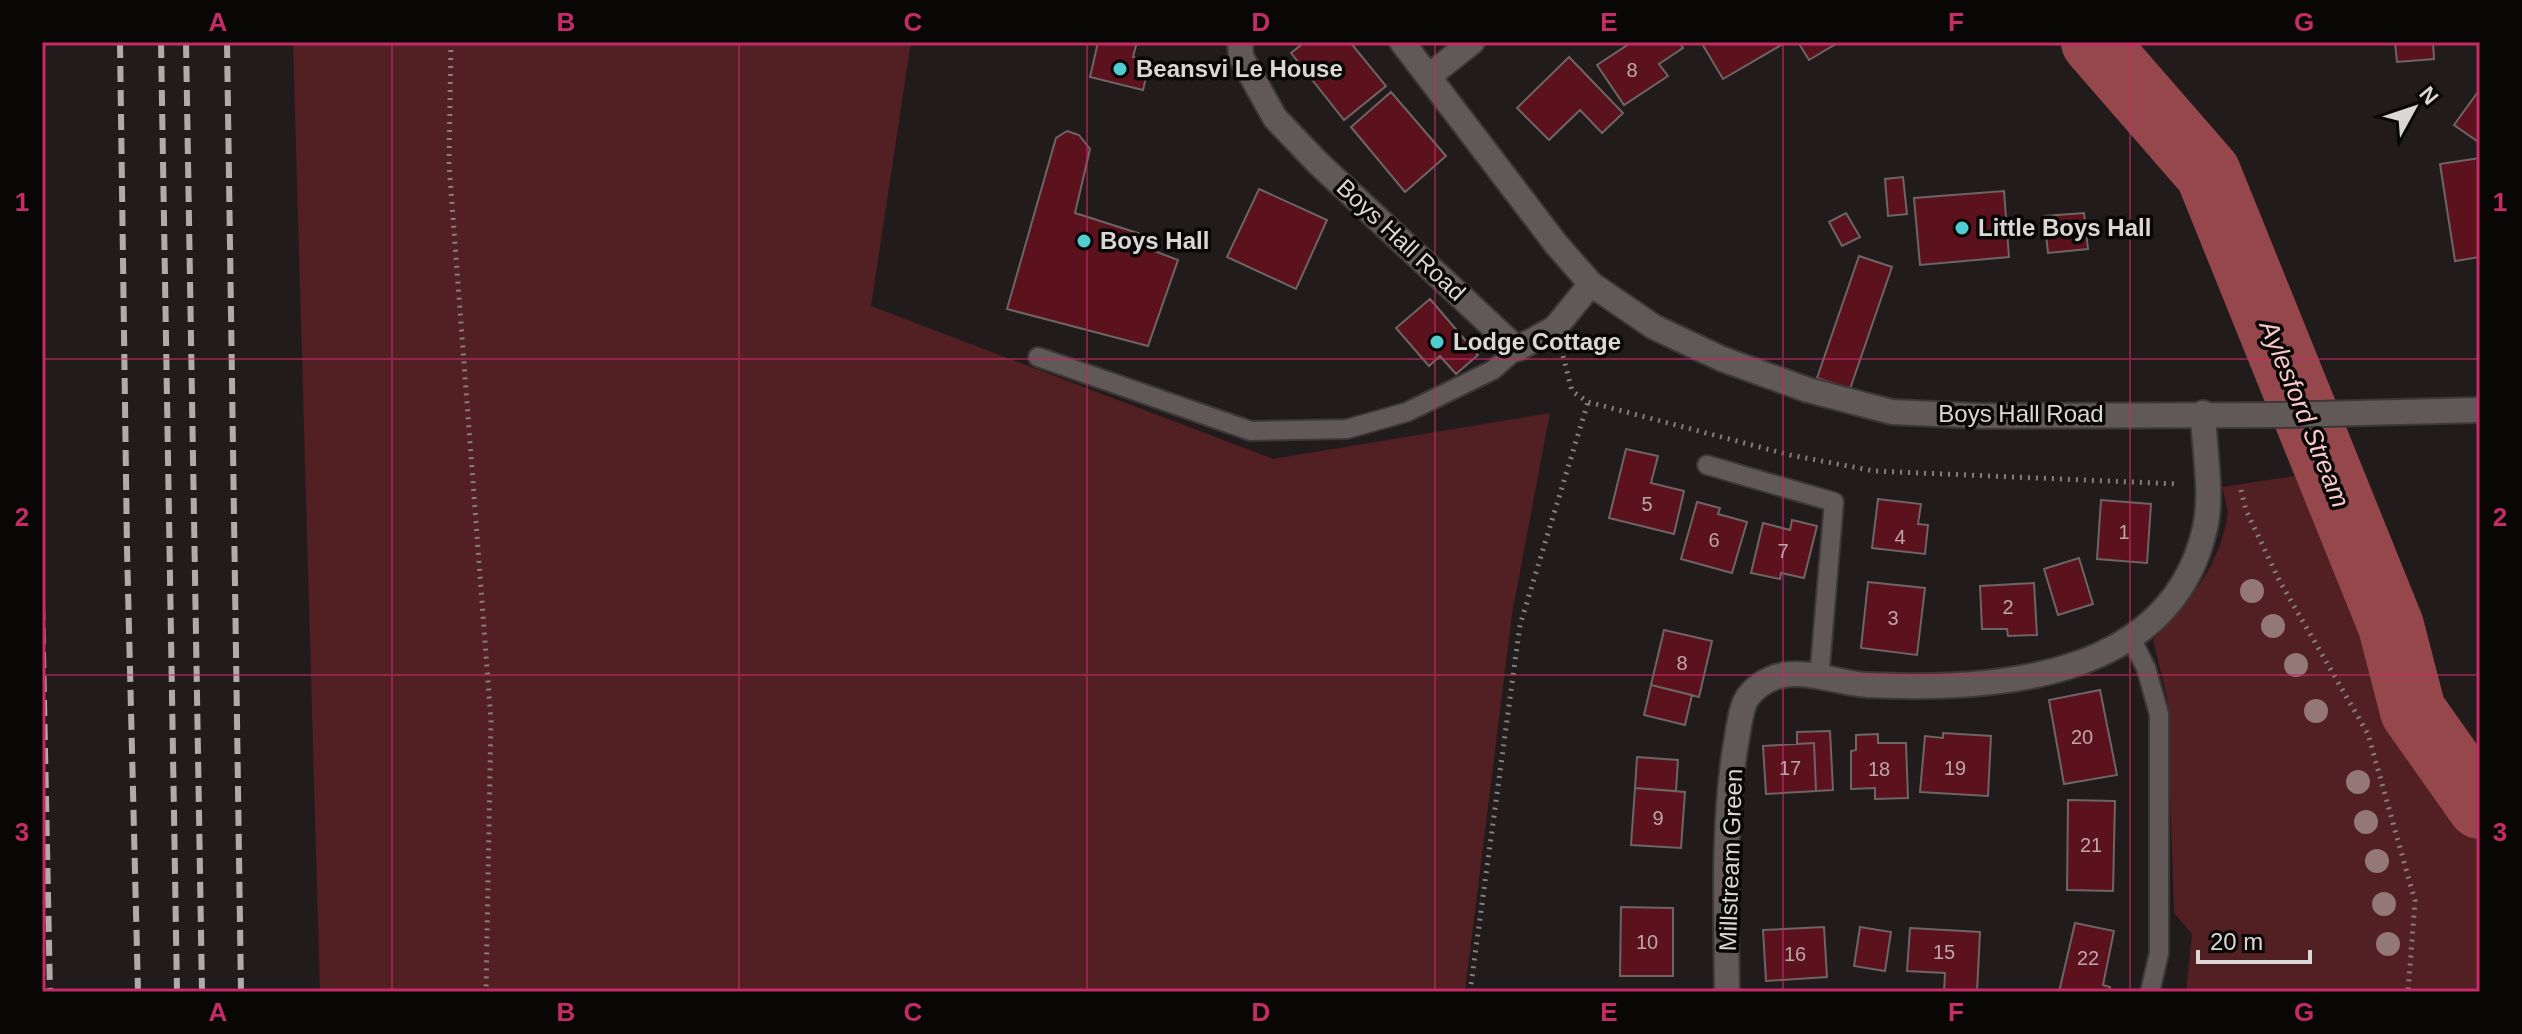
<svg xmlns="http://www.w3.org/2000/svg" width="2522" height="1034" font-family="Arial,sans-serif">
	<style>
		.green { fill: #521f22 }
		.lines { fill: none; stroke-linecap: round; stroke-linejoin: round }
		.river { stroke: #95474b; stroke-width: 66 }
		.building { fill: #5c121c; stroke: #6d6464; stroke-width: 2 }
		.service-casing { stroke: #3d3838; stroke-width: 22 }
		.minor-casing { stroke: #3d3838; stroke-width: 28 }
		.tertiary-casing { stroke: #3d3838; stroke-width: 28 }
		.path { stroke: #847e7e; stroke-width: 5; stroke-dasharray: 2 6; stroke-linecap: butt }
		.service { stroke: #615858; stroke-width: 18 }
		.minor { stroke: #615858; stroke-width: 24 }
		.tertiary { stroke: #615858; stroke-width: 24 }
		.rail { stroke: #b0abab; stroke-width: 6; stroke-dasharray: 16 8; stroke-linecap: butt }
		.tree { fill: #947777 }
		.grid { fill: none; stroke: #c52b67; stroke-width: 2; stroke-opacity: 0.55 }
		.poi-dot { fill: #51ccd1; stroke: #090606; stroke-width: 3 }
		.labels { text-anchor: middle; stroke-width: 7; stroke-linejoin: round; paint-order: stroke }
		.number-label { font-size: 20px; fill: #bca6a8 }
		.poi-label { font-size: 24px; font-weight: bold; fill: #dcd7d7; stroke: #090606; text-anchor: start }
		.street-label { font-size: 24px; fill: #dcd7d7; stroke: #090606 }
		.water-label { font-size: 26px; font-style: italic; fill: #f8c9c8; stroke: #090606 }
		.neatline { fill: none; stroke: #c52b67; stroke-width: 3 }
		.grid-label { font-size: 26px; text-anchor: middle; font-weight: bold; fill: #c52b67 }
	</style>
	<rect width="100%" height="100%" fill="#221b1b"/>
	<!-- green -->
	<path class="green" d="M293,42h618l-40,264 402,153 277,-46 -38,201 -47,378h-1145z
		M2295,476l96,233 89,128v155h-294l6,-58 -18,-21 -7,-216 -14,-57c33,-34 66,-73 74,-122 2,-9 -3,-21 -5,-31z"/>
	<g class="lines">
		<!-- river -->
		<path class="river" d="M2094,42l114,131 183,453 22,85 67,95"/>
	</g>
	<!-- building -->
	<path class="building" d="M1098,42h39l-4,15 17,4 -7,29 -53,-13z
		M1305,42h45l36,44 -42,34 -53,-67z
		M1632,42h47l4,6 -24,16 9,12 -44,29 -27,-40z
		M1701,42h81l1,2 -60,35z
		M1798,42h41l-30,18z
		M2395,42h38l1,17 -37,3z
		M1569,57l54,56 -21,20 -22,-23 -31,30 -32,-32z
		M2480,89v54l-26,-18z
		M1391,92l55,64 -41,36 -54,-65z
		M1067,131l12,4 11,14 -15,64 69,22 -3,11 37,14 -30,86 -141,-37 49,-171z
		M2480,158v99l-25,4 -15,-97z
		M1903,177l4,37 -19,2 -3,-37z
		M1259,189l68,31 -31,69 -69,-32z
		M2004,191l5,66 -89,8 -6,-67z
		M1846,213l14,24 -18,9 -13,-24z
		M2084,213l4,36 -40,4 -4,-37z
		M1859,256l33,11 -42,122 -33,-11z
		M1430,299l48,56 -22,19 -16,-18 -11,10 -33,-38z
		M1626,449l32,7 -7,27 33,8 -10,43 -65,-16z
		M1878,499l43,5 -3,20 10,1 -3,29 -53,-6z
		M2101,500l50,4 -4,59 -50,-4z
		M1697,502l23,6 -2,6 29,8 -15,51 -51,-14z
		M1792,520l25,6 -13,52 -23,-5 -1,6 -29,-6 12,-50 27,7z
		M2079,558l14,46 -35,11 -14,-46z
		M1868,582l57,6 -8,67 -56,-7z
		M2034,583l3,52 -29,1 -1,-7h-25l-2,-43z
		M1664,630l48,11 -13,56 -48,-12z
		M1651,685l41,10 -7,30 -41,-10z
		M2100,690l17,85 -53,9 -15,-84z
		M1830,731l3,59 -17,1 -2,-48 -17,1v-12z
		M1943,733l48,3 -3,60 -68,-4 5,-56 18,2z
		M1878,734v9h28l2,55 -33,1v-11l-24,1v-38l5,-1v-15z
		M1814,743l2,48 -50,3 -3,-48z
		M1637,757l41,3 -2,31 -41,-3z
		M1635,788l50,4 -4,56 -50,-3z
		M2068,800l47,1 -2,90 -46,-1z
		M1621,907l52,1v68h-53z
		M2075,923l39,8 -11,54 7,2 -1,5h-50z
		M1824,927l3,50 -61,4 -3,-51z
		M1860,927l31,5 -6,39 -31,-5z
		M1910,928l70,4 -3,60h-33l1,-19 -38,-2z"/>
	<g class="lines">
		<defs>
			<path id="service" d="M1038,357l213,74 96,-2 60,-17 86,-42 24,-21
				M1707,465l127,37 -15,177
				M2131,638l15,30 13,46v239l-9,39"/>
			<path id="minor" d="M1240,42l1,15 34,61 43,45 199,186 38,-21 36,-44
				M1429,76l43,-34
				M1727,992c-1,-81 -4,-163 8,-243 3,-14 4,-33 10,-47 7,-14 24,-25 39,-27 25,-5 58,9 84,10 126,6 303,-5 337,-157 8,-33 -1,-80 -2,-115"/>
			<path id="tertiary" d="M1402,42l154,202 35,40 63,43 68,32 86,31 84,22 89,4 300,-1 199,-5"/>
		</defs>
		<!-- service casing -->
		<use href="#service" class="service-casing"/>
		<!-- minor casing -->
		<use href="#minor" class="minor-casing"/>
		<!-- tertiary casing -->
		<use href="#tertiary" class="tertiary-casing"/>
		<!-- path -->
		<path class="path" d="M451,42l-2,122 42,557 -5,271
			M1563,356l9,35 16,11 202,53 84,16 304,13
			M2241,490l5,20 33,70 89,154 47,167 -7,91
			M1470,992l50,-367 68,-223"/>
		<!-- service -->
		<use href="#service" class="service"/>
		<!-- minor -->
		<use href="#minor" class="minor"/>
		<!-- tertiary -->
		<use href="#tertiary" class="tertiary"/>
		<!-- rail -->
		<path class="rail" d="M120,42l7,507 11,443
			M161,42l16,950
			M186,42l16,950
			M227,42l14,950
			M42,604l8,388"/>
	</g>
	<!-- trees -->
	<g class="tree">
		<circle cx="2252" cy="591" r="12"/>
		<circle cx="2273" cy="626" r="12"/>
		<circle cx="2296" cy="665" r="12"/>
		<circle cx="2316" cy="711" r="12"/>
		<circle cx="2358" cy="782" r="12"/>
		<circle cx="2366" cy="822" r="12"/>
		<circle cx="2377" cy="861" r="12"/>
		<circle cx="2384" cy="904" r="12"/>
		<circle cx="2388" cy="944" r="12"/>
	</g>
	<!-- grid -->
	<path class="grid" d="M392,42v950M739,42v950M1087,42v950M1435,42v950M1783,42v950M2130,42v950M42,359h2438M42,675h2438"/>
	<!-- markers -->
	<g class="poi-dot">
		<circle cx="1120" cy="69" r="8"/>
		<circle cx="1962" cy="228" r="8"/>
		<circle cx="1084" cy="241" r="8"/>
		<circle cx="1437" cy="342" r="8"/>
	</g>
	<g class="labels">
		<!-- number labels -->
		<g class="number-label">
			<text x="1632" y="77">8</text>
			<text x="1647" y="511">5</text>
			<text x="2124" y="539">1</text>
			<text x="1900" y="544">4</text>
			<text x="1714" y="547">6</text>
			<text x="1783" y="558">7</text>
			<text x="2008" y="614">2</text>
			<text x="1893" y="625">3</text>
			<text x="1682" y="670">8</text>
			<text x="2082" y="744">20</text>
			<text x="1790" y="775">17</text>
			<text x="1955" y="775">19</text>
			<text x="1879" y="776">18</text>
			<text x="1658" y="825">9</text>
			<text x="2091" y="852">21</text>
			<text x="1647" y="949">10</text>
			<text x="1944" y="959">15</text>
			<text x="1795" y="961">16</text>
			<text x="2088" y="965">22</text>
		</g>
		<!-- poi labels -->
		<g class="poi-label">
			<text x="1136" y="77">Beansvi Le House</text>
			<text x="1978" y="236">Little Boys Hall</text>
			<text x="1100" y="249">Boys Hall</text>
			<text x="1453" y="350">Lodge Cottage</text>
		</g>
		<!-- street labels -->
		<g class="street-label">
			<text transform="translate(1401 240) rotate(43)" y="8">Boys Hall Road</text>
			<text x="2021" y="422">Boys Hall Road</text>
			<text transform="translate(1731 860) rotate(-88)" y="8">Millstream Green</text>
		</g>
		<!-- water labels -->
		<g class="water-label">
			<text transform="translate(2305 414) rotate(68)" y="9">Aylesford Stream</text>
		</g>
	</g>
	<!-- border -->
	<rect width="2522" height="1034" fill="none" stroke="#090606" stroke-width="88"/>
	<!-- north arrow -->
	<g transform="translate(2414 108) rotate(50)" stroke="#090606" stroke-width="6" paint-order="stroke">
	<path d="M0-6L14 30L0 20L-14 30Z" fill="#dcd7d7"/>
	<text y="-12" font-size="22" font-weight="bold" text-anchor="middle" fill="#dcd7d7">N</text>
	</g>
	<!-- scale -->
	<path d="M2198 950v12h112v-12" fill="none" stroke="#dcd7d7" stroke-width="4"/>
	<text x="2210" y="950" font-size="24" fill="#dcd7d7" stroke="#090606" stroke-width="6" paint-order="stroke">20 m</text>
	<rect x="44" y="44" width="2434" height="946" class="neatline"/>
	<g class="grid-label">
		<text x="218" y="31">A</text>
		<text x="566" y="31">B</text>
		<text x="913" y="31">C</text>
		<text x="1261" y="31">D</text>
		<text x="1609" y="31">E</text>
		<text x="1956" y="31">F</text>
		<text x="2304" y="31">G</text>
		<text x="22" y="211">1</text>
		<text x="2500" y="211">1</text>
		<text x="22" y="526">2</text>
		<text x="2500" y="526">2</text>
		<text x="22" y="841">3</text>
		<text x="2500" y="841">3</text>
		<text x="218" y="1021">A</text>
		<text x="566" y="1021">B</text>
		<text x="913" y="1021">C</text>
		<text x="1261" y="1021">D</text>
		<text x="1609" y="1021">E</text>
		<text x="1956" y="1021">F</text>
		<text x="2304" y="1021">G</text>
	</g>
</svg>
